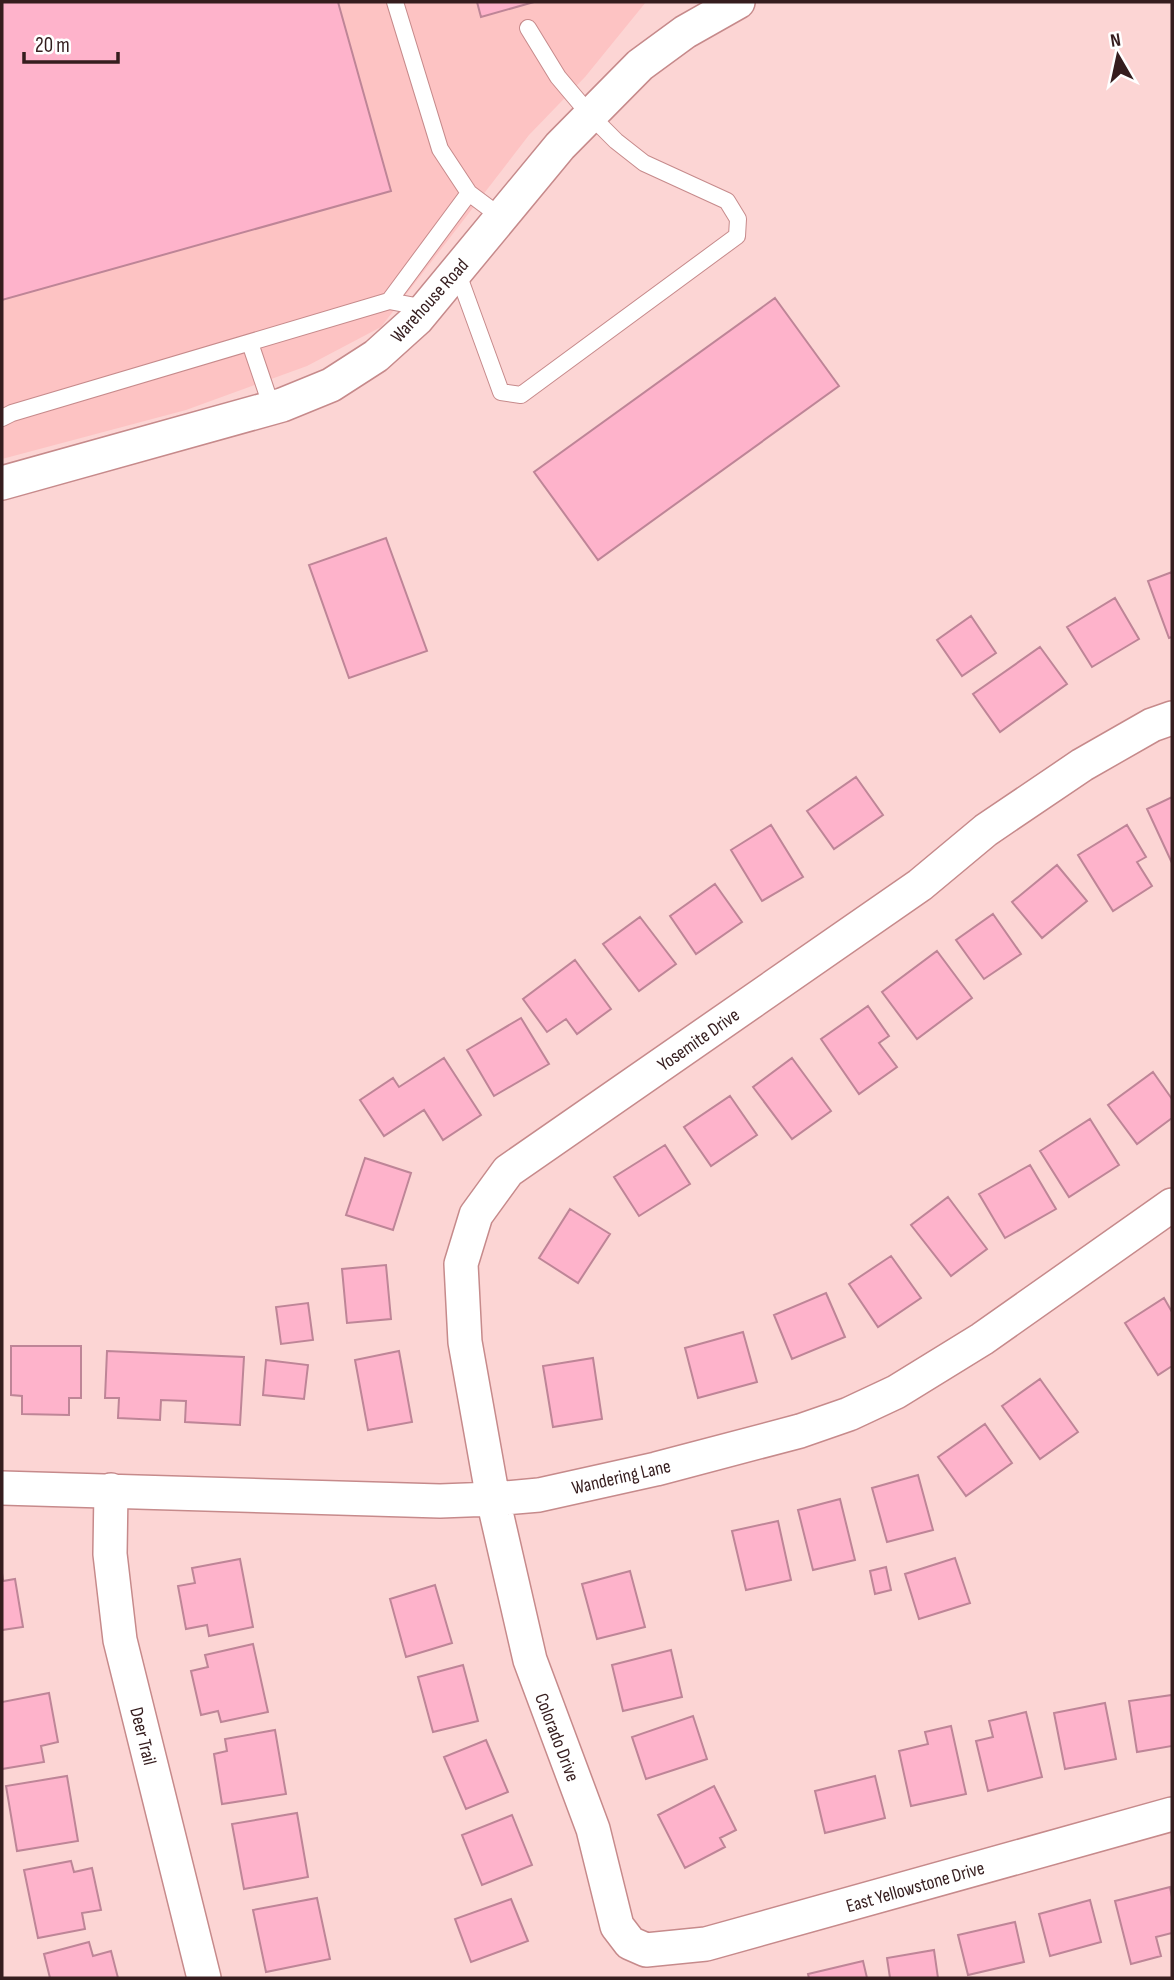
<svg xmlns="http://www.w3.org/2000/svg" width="1174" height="1980" font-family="'Sofia Sans Condensed',sans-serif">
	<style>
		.built { fill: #fdc3c3 }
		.building { fill: #feb3cb; stroke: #be8597; stroke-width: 2 }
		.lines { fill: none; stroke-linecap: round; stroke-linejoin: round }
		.service-casing { stroke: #c68a8b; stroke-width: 18 }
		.minor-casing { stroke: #c68a8b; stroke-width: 36 }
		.service { stroke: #fff; stroke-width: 16 }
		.minor { stroke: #fff; stroke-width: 33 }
		.labels { text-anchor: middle; stroke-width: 5; stroke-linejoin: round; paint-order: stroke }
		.street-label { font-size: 19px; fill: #351d1e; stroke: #fff }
	</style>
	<rect width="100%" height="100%" fill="#fcd5d4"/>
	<!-- built -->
	<path class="built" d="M2,2h644l-61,75 -56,58 -148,192 -74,39 -121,44 -184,49z"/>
	<!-- building -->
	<path class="building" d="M2,2h336l53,189 -389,109z
		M477,2h57l-53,15z
		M775,298l64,88 -241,174 -64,-88z
		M386,538l41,113 -78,27 -40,-113z
		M1172,572v65l-3,1 -21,-57z
		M1115,598l24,41 -47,28 -25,-40z
		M971,616l25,37 -34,23 -25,-36z
		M1040,647l27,37 -67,48 -27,-38z
		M856,777l27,38 -49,34 -27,-38z
		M1172,797v66l-25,-54z
		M771,825l32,52 -41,24 -31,-51z
		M1127,825l19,32 -9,5 15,24 -39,25 -35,-56z
		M1057,865l30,36 -45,37 -30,-36z
		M715,884l27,38 -46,32 -26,-38z
		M993,914l28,40 -37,25 -28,-39z
		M640,917l36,47 -37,27 -36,-47z
		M937,951l35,47 -55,41 -35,-47z
		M575,960l36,49 -34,25 -11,-15 -19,13 -24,-33z
		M868,1006l21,30 -10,7 18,24 -38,27 -38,-55z
		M521,1018l28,46 -55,32 -27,-46z
		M444,1058l37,57 -38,25 -19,-30 -40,26 -24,-36 33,-22 6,9z
		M792,1058l39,53 -39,28 -39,-52z
		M1153,1072l19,27v19l-35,26 -29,-39z
		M730,1096l27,39 -46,31 -27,-39z
		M1090,1119l29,46 -50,32 -29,-46z
		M665,1145l25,39 -51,32 -25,-39z
		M365,1158l46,15 -18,57 -47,-15z
		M1030,1165l26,44 -51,29 -26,-44z
		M948,1197l39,52 -36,27 -40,-51z
		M570,1209l40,25 -32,49 -39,-25z
		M891,1256l30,42 -43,29 -29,-43z
		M386,1265l5,54 -44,4 -5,-54z
		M826,1293l19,44 -53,22 -18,-44z
		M1164,1298l8,14v54l-14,9 -33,-52z
		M308,1303l5,37 -32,4 -5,-37z
		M743,1332l14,50 -59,16 -13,-50z
		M11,1346h70v52h-12v17l-47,-1v-18l-11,-1z
		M107,1351l137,6 -4,68 -55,-3 1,-21 -25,-1 -1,20 -42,-2 1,-20h-14z
		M399,1351l13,71 -44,8 -13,-70z
		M593,1358l9,61 -49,8 -10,-61z
		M266,1360l42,5 -4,34 -41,-4z
		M1040,1379l38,53 -38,27 -38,-53z
		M985,1424l27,39 -46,33 -28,-39z
		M918,1475l15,55 -46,12 -15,-54z
		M840,1499l15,61 -42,10 -15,-60z
		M778,1521l13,59 -45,10 -14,-59z
		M955,1558l15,45 -51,16 -14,-45z
		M240,1559l13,68 -44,9 -2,-11 -21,4 -8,-43 17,-3 -3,-15z
		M886,1567l5,23 -16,4 -5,-23z
		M630,1571l15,56 -48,12 -15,-55z
		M2,1573l1,8 12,-2 8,48 -21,3z
		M435,1585l17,58 -46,14 -16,-58z
		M253,1644l15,68 -47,10 -3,-11 -17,4 -10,-44 17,-4 -3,-12z
		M671,1650l11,47 -59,14 -11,-46z
		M463,1665l15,56 -45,11 -15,-55z
		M49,1693l9,49 -17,4 3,16 -42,7v-67z
		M1172,1695v51l-35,6 -8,-51z
		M1105,1703l11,56 -51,10 -11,-56z
		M1026,1712l16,65 -54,14 -12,-50 17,-4 -4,-16z
		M693,1716l14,43 -61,20 -14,-42z
		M951,1726l15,68 -55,12 -12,-55 29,-7 -3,-12z
		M275,1730l11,64 -64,10 -8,-50 13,-3 -2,-12z
		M486,1740l22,52 -42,17 -22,-52z
		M67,1776l11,65 -61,10 -11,-65z
		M875,1776l10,42 -60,15 -10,-42z
		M714,1786l22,44 -16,8 5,9 -40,21 -27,-53z
		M297,1813l11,64 -64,12 -12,-65z
		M512,1815l20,50 -50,20 -20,-50z
		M71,1861l3,11 18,-4 9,42 -19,3 3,16 -47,9 -14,-68z
		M1170,1887l2,10v36l-16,4 5,19 -30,8 -16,-63z
		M317,1898l13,61 -64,13 -13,-62z
		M511,1899l17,42 -57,21 -16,-43z
		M1090,1900l11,42 -51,14 -11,-42z
		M1015,1922l9,40 -56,13 -10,-40z
		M89,1942l4,14 18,-5 7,27h-68l-6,-24z
		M934,1950l4,28h-48l-3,-20z
		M863,1961l4,17h-58l-1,-4z"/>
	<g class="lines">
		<defs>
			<path id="service" d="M395,2l45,147 29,44
				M457,271l44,121 20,3 216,-159 1,-17 -11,-18 -83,-38 -28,-22 -26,-26 -32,-38 -30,-49
				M389,301l80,-108 32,24
				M250,343l22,65
				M2,418l10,-5 377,-112 37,7"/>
			<path id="minor" d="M2,483l280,-78 49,-20 45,-29 41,-37 143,-173 80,-81 45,-33 53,-30
				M1172,718l-20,7 -70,40 -96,65 -66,55 -412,286 -32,44 -15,49 4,78 28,157 37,161 63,169 24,97 13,17 16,7 60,-6 466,-130
				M2,1488l438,13 53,-2 46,-4 117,-26 144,-38 49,-17 47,-22 86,-53 190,-134
				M111,1490l-1,64 10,86 84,338"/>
		</defs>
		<!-- service casing -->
		<use href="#service" class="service-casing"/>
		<!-- minor casing -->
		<use href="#minor" class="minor-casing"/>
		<!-- service -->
		<use href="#service" class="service"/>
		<!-- minor -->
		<use href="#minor" class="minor"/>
	</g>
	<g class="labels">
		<!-- street labels -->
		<g class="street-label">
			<text transform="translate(429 300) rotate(-48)" y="7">Warehouse Road</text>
			<text transform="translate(698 1039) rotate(-35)" y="7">Yosemite Drive</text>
			<text transform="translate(621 1476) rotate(-13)" y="7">Wandering Lane</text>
			<text transform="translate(144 1736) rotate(76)" y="7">Deer Trail</text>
			<text transform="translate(558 1737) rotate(69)" y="7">Colorado Drive</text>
			<text transform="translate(915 1886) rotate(-16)" y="7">East Yellowstone Drive</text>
		</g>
	</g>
	<!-- border -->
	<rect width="1174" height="1980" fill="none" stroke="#351d1e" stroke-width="7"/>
	<!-- north arrow -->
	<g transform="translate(1118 56) rotate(351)" stroke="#ffffff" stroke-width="5" paint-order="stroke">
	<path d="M0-5L12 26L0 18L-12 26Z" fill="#351d1e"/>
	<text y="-10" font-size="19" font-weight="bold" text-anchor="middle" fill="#351d1e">N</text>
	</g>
	<!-- scale -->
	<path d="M24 52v10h94v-10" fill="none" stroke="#351d1e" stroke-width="3.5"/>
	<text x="35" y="52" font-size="21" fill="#351d1e" stroke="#ffffff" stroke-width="5" paint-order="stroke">20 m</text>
</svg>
